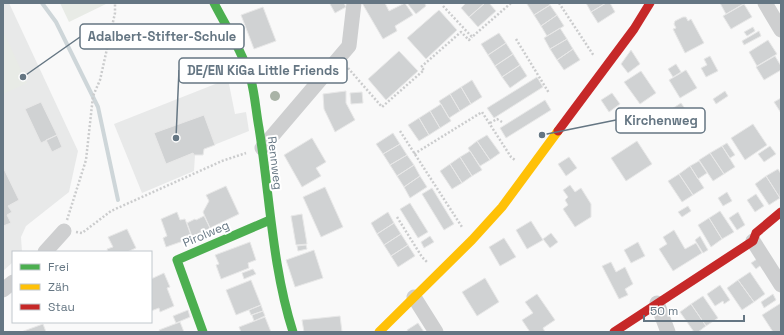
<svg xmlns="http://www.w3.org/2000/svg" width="784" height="335" font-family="'Space Grotesk',sans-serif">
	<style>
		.built { fill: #e8e9e9 }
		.green { fill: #e8ebe6 }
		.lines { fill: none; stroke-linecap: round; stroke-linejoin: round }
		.stream { stroke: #ced6d9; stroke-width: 4 }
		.building { fill: #d0d2d3; stroke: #e8e8e8 }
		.path { stroke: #cbcccd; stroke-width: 2.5; stroke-dasharray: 2 2; stroke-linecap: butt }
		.street { stroke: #cecfd0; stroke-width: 15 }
		.fast { stroke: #4caf50; stroke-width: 9 }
		.slow { stroke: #ffc107; stroke-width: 9 }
		.jam { stroke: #c62828; stroke-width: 9 }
		.tree { fill: #a9b3a7 }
		.labels { text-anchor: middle; stroke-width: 4; stroke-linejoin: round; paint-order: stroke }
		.street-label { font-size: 12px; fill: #657683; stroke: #fff }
		.leader { fill: none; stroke: #657683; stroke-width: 1.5 }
		.callout-dot { fill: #657683; stroke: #fff; stroke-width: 1.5 }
		.callout { fill: #fff; stroke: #657683; stroke-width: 1.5 }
		.callout-label { font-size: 13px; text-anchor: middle; font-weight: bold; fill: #657683 }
	</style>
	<rect width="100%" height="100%" fill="#f9f9f9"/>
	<!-- built -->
	<path class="built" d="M3,3h6l69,148 -9,41 -43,34 -5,11 1,15h-9v10l-10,9z
		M228,79l7,35 11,-2 3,19 -45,18 -1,6h-8l-1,16 -52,22 -28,-69z"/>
	<!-- green -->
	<path class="green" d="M60,3h48l-39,19z
		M3,31l24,52 -24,11z"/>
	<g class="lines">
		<!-- stream -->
		<path class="stream" d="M42,3l14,19 42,85 20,93"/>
	</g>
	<!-- building -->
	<path class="building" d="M331,3h13l2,4 -11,6 -5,-9z
		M362,3h23l4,8 16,-8 8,12 -18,11 2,5 -14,8z
		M407,3h19l-1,1 1,2 -10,8z
		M466,3h19l-16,14 -8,-9z
		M485,3h4l7,8 -18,16 -9,-10z
		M529,3h20l1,2 -16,10 -7,-11z
		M586,3h20l-15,9z
		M606,3h4l5,9 -17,11 -7,-11z
		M720,3h25l-19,11z
		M744,4l8,13 -21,12 -8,-13z
		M550,5l7,10 -16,11 -7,-11z
		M263,7l13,34 -22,8 -13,-34z
		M439,10l18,20 -31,29 -19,-21z
		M557,15l7,11 -17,10 -6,-10z
		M683,17h3l2,4 3,-2 13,24 -19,10 -12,-24 3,-1 -2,-4 1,-3z
		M753,27l2,4 -8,5 -3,-4z
		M560,28l7,11 -17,10 -6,-11z
		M759,31l2,5 -17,9 -2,-4z
		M499,33l7,10 -18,12 -7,-11z
		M567,39l6,10 -16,11 -7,-11z
		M768,40l9,14 -20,12 -8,-14z
		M506,43l7,11 -18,12 -7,-11z
		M573,49l7,11 -16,10 -7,-10z
		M631,50l9,14 -12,9 -7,-9z
		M399,51l19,20 -32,29 -18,-21z
		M513,54l7,11 -18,12 -7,-11z
		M710,56l8,15 -12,6 -5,-9 6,-3 -3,-6z
		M775,56l6,10v4l-17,10 -8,-13z
		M676,64l5,8 -8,5 -5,-8z
		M520,65l7,11 -17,12 -8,-11z
		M686,70l11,18 -17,10 -11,-18z
		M641,71l15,22 -16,11 -16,-22z
		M537,77l6,10 -49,31 -7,-10z
		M472,80l10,17 -11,7 -10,-17z
		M461,87l10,17 -11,7 -10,-17z
		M346,91v12l9,17 -20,12 -11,-23 -1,-15z
		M725,91l3,5 -12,8 -3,-5z
		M362,92l1,11 -12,1 -1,-11z
		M612,93l8,11 -11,8 -8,-12z
		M450,94l10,17 -11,7 -10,-17z
		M781,98v15l-7,-11z
		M545,100l6,10 -45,28 -6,-10z
		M41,102l16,33 -16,8 -16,-34z
		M681,103l10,14 -4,3 1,2 -6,4 -3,-4 -6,4 -9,-12z
		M441,104l10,17 -11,7 -10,-17z
		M430,111l10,17 -11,7 -10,-17z
		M204,115l11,30 -11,4 -1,6h-9l-1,-2 -27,11 -12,-31z
		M419,118l10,17 -10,6 -11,-16z
		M753,124l14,21 -22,15 -14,-22z
		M393,133l7,11 -17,10 -7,-10z
		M57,135l5,12 -10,5 -6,-12z
		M487,135l13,18 -10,7 -13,-19z
		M312,138l14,24 -10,6 5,8 -19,11 -18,-32z
		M477,141l13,19 -10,6 -12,-18z
		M637,141l15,23 -26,17 -15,-23z
		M727,143l8,12 -5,3 -8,-12z
		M400,144l7,11 -17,10 -7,-11z
		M722,146l13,21 -11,7 -14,-21z
		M770,146l6,8 -12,8 -6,-8z
		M470,151l12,19 -10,6 -12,-19z
		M710,153l14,21 -11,7 -14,-21z
		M407,155l7,10 -17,11 -7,-11z
		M460,157l12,19 -10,7 -12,-19z
		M569,157l8,11 -11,8 -8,-12z
		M699,161l8,12 -9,6 -8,-13z
		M450,164l12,19 -10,6 -12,-18z
		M414,165l6,11 -16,11 -7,-11z
		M690,166l14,22 -11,7 -14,-21z
		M3,167l16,33 -11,6 4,6 -5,3 4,8 -8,3z
		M778,169l3,5 -1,24 -14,-22z
		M679,174l14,21 -11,7 -14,-21z
		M420,176l7,11 -17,11 -6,-11z
		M766,176l14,22 -11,7 -14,-21z
		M570,185l5,7 6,-4 10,16v13l-16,10 -12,-18 5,-4 -3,-5 3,-3 -5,-7z
		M226,186l13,28 -29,14 -7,-16 6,-11 -3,-6z
		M325,187l18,40 -22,10 -18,-40z
		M432,188l22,36 -10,6 -22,-36z
		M727,192l5,9 -9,5 -5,-8z
		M756,194l8,12 -9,6 -8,-12z
		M410,203l18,29 -10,6 -18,-29z
		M688,206l3,5 -9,6 -4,-5z
		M720,211l14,21 -12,7 -13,-21z
		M177,212l3,8 5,-1 7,19 -26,9 -3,-9 4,-2 -6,-17z
		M388,212l6,11 -17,11 -6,-11z
		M738,212l7,13 -8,5 -8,-12z
		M302,214l5,30 -11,1 -5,-29z
		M204,216l9,18 -19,8 -7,-19 8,-4 1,1z
		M709,218l13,21 -11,8 -13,-22z
		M531,221l12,19 -16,9 -11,-19z
		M394,223l7,11 -17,11 -7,-11z
		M127,229l9,19 -9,4h-19l-1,-3 6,-2 -5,-10z
		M674,230l11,19 11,-6 6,10 -29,18 -14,-22 8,-5 -4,-7z
		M551,233l7,9 -8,6 -7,-9z
		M401,234l7,11 -17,11 -7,-11z
		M430,236l4,6 -10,6 -3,-6z
		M700,236l8,14 -5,3 -8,-13z
		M504,238l12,19 -16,9 -11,-19z
		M250,242l6,18 -8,3 1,5 -28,11 -5,-14 3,-1 -4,-9z
		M638,242l7,14 -14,7 -7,-13z
		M306,245l1,4 -9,2 -1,-5z
		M408,245l7,11 -17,11 -7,-11z
		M314,250l9,28 -28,9 -9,-27z
		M757,259l4,6 -5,4 -5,-6z
		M611,262l5,10 9,-5 8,17 -8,5 3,6 -9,4 -17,-33z
		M253,269l3,5 -12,5 -2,-6z
		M750,272l15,22 -11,8 -16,-22z
		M164,273l6,14 -3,1 7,18 -14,6 -1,-4 -8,3v-32z
		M485,278l14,24 -22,14 -15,-24z
		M251,280l10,25 -25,10 -10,-25z
		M738,280l16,22 -12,8 -15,-22z
		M720,285l10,15 -6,4 -1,-3 -8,5 -8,-12z
		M537,294l18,26 -12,8 2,4h-15l-8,-12 11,-7 -8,-11z
		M773,294l3,6 -12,8 -3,-6z
		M703,296l15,22 -12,8 -15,-22z
		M781,303v29h-8l-11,-17z
		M691,304l15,22 -8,6h-4l-14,-20z
		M261,305l2,6 -12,4 -2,-5z
		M188,310l2,7 -14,6 -3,-7z
		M263,311l2,5 -11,5 -2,-6z
		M340,316l2,16h-38l-2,-12z
		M265,317l6,15h-30l-2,-5z
		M180,322l4,10h-24l-1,-2z
		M418,323l6,9h-16l-1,-2z
		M43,324l3,8h-25z"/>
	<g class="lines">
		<!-- path -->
		<path class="path" d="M559,3l35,53
			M443,6l29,31 39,-34
			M516,39l33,54
			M348,68l34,39 42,-37 -3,-3 40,-35 8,8 3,-3
			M490,123l7,-4 5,3
			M400,131l62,96
			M414,154l68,-42 29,45 5,4
			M397,217l25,40 5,5
			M67,220l19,-60 7,-64 7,-16 15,-67v-10
			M76,232l6,1 29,-22 111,-50 24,-8"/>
		<!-- street -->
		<path class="street" d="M765,3l16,27
			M262,148l87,-102 5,-43
			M753,241l28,44
			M45,252l19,-21
			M3,290l10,-8
			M414,297l22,35
			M657,303l11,29"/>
		<!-- fast -->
		<path class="fast" d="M214,3c13,25 29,50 37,77 4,15 5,32 8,48 11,68 13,138 34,204
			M203,332l-26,-72 93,-40"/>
		<!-- slow -->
		<path class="slow" d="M379,332l93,-92 30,-33 56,-76"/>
		<!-- jam -->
		<path class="jam" d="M558,131l76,-102 16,-26
			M614,332l139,-91 3,-8 25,-21"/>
	</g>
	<!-- trees -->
	<circle class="tree" cx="275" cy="96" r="5"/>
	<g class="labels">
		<!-- street labels -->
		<g class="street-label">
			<text transform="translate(275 163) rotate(83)" y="4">Rennweg</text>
			<text transform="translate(206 234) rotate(-23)" y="4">Pirolweg</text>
		</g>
	</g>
	<!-- callouts -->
	<path class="leader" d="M23 77L80 37M176 138L179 70M542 135L616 120"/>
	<g class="callout-dot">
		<circle cx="23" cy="77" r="4"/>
		<circle cx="176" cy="138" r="4"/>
		<circle cx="542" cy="135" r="4"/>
	</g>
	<g class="callout">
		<rect x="80" y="24" width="164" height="25" rx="4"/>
		<rect x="179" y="58" width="168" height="25" rx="4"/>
		<rect x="616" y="108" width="89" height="25" rx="4"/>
	</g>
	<g class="callout-label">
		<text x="162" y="41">Adalbert-Stifter-Schule</text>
		<text x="263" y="75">DE/EN KiGa Little Friends</text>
		<text x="661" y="125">Kirchenweg</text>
	</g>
	<!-- border -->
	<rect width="784" height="335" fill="none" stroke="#657683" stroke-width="8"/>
	<!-- legend -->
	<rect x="12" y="251" width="140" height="72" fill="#ffffff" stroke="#c1c8cd"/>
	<rect x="20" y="264" width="20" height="6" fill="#4caf50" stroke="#c1c8cd"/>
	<text x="48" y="271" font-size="12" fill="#657683">Frei</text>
	<rect x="20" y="284" width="20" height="6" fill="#ffc107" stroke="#c1c8cd"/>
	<text x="48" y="291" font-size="12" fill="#657683">Zäh</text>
	<rect x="20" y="304" width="20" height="6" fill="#c62828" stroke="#c1c8cd"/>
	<text x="48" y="311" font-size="12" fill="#657683">Stau</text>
	<!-- scale -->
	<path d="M644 315v6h100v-6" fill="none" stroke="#657683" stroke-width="2"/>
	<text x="650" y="315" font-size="12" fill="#657683" stroke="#ffffff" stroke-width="3" paint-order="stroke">50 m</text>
</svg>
